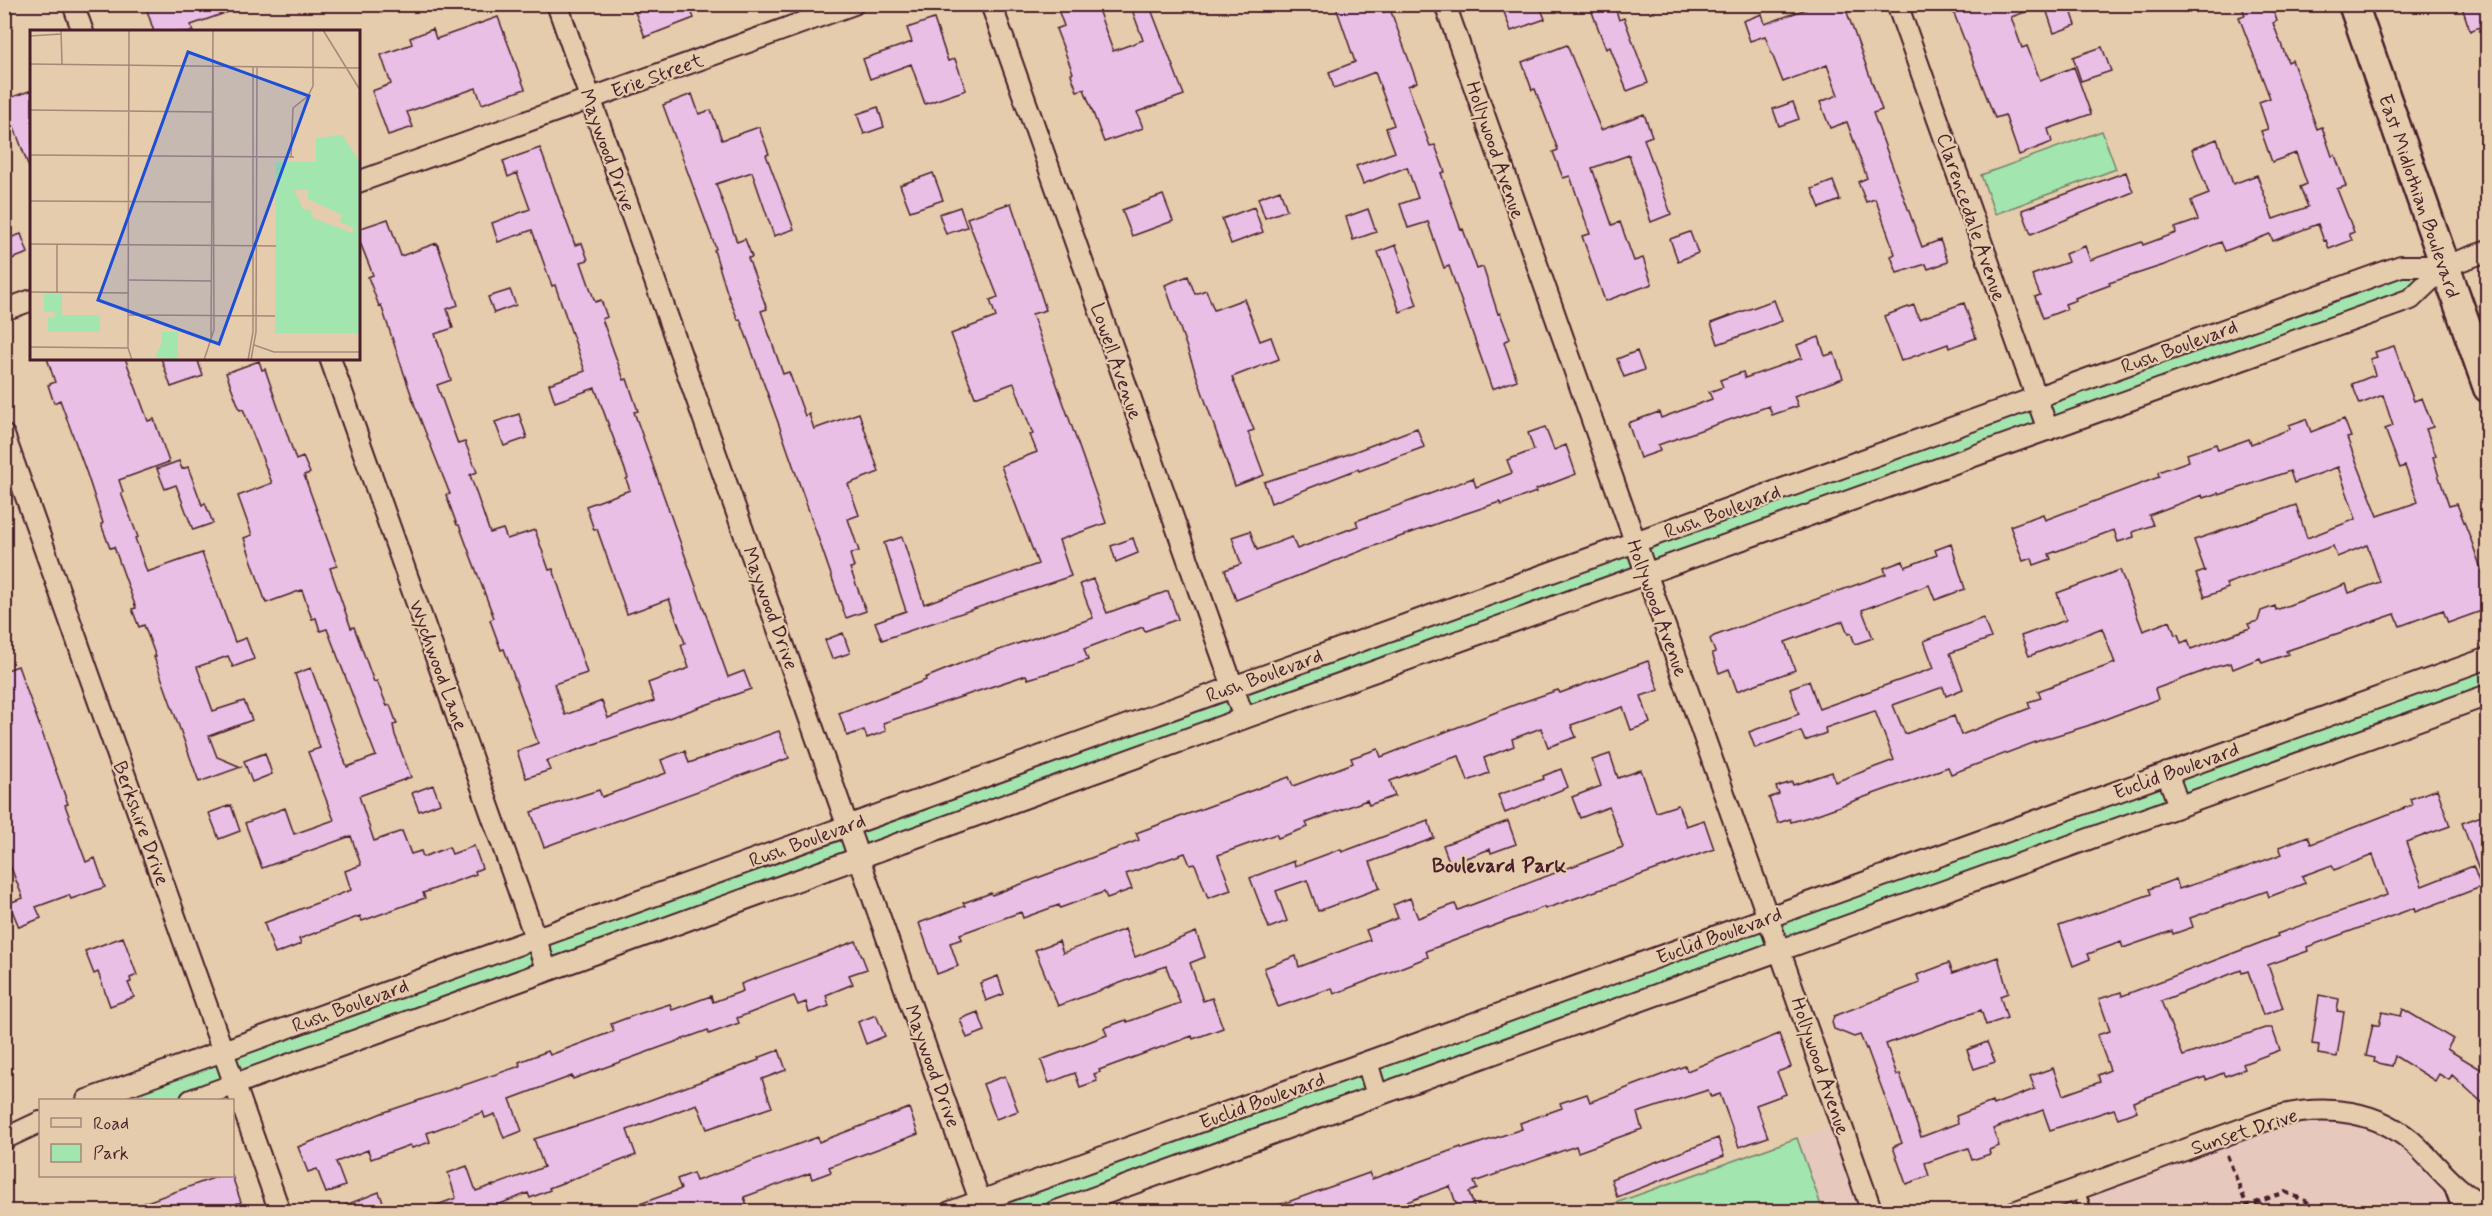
<svg xmlns="http://www.w3.org/2000/svg" width="2492" height="1216" font-family="Mynerve,sans-serif">
	<style>
		.built { fill: #e6c8bd }
		.green { fill: #a3e5ae; stroke: #76826c; stroke-width: 1.5 }
		.building { fill: #e9bfe6; stroke: #4a1f2b; stroke-width: 1.5 }
		.lines { fill: none; stroke-linecap: round; stroke-linejoin: round }
		.service-casing { stroke: #4a1f2b; stroke-width: 15 }
		.minor-casing { stroke: #4a1f2b; stroke-width: 24 }
		.secondary-casing { stroke: #4a1f2b; stroke-width: 33 }
		.path { stroke: #4a1f2b; stroke-width: 4; stroke-dasharray: 6 4.5; stroke-linecap: butt }
		.service { stroke: #e4ccac; stroke-width: 10 }
		.minor { stroke: #e4ccac; stroke-width: 20 }
		.secondary { stroke: #e4ccac; stroke-width: 28 }
		.labels { text-anchor: middle; stroke-width: 4.5; stroke-linejoin: round; paint-order: stroke }
		.street-label { font-size: 20px; fill: #4a1f2b; stroke: #e4ccac }
		.neighbourhood-label { font-size: 21px; font-weight: bold; fill: #4a1f2b; stroke: #e4ccac }
		.inset-road { fill: none; stroke: #a68778; stroke-width: 1.5 }
		.view { fill: #1d4ed8; fill-opacity: 0.15; stroke: #1d4ed8; stroke-width: 3 }
		.inset-edge { fill: none; stroke: #4a1f2b; stroke-width: 3 }
	</style>
	<rect width="100%" height="100%" fill="#e4ccac"/>
	<filter id="ink" filterUnits="userSpaceOnUse"><feTurbulence type="fractalNoise" baseFrequency=".0167" numOctaves="2"/><feDisplacementMap in="SourceGraphic" scale="12" xChannelSelector="R" yChannelSelector="G"/><feConvolveMatrix kernelMatrix="1 2 1 2 8 2 1 2 1" color-interpolation-filters="sRGB"/></filter>
	<g filter="url(#ink)">
		<!-- built -->
		<path class="built" d="M2365,1116l122,96h-473l261,-95z
			M1841,1123l31,88h-49l-26,-73z"/>
		<!-- green -->
		<path class="green" d="M2102,131l14,38 -121,45 -14,-39z
			M2401,266h44l-34,33 -2220,801h-104z
			M2487,658v37l-1433,516 -104,1z
			M1797,1138l26,73h-230z"/>
		<!-- building -->
		<path class="building" d="M145,4h96l1,3 -51,18 2,7h-39z
			M656,4h32l6,14 -49,19 -10,-25z
			M1056,4h40l17,47 30,-11 -13,-36h19l35,91 -47,17 6,16 -39,14 -20,-53 -7,2 -6,-17 2,-1 -17,-44 8,-3z
			M1335,4h47l2,8 6,-3 27,73 -9,4 22,60 5,-1 10,27 -4,1 20,57 2,-1 14,40 6,-2 15,47 2,-1 10,26 -6,3 13,38 -25,9 -43,-123 -5,2 -16,-46 -20,6 -8,-24 18,-6 -11,-31 -44,17 -7,-18 39,-14 -9,-24 8,-3 -19,-53 -41,16 -5,-16 26,-10z
			M1501,4h38l6,15 -34,12z
			M1589,4h25l5,16 5,-2 24,65 -21,8 -17,-44 -4,2z
			M1820,4h24l38,106 -9,3 49,134 18,-7 8,22 -20,7 -2,-5 -29,9 -6,-17 4,-2 -17,-48 -3,-7 -9,3 -8,-20 9,-4 -20,-56 -17,6 -10,-26 18,-7 -11,-30 -44,17 -18,-46 -15,5 -7,-20 19,-7 3,10z
			M1972,4h67l1,3 -29,10 11,31 5,-2 13,34 34,-13 17,47 -43,15 4,13 -33,13 -14,-40 -10,3 -42,-107z
			M2069,4l7,21 -22,8 -7,-21z
			M2241,4h30l6,17 -4,2 15,39 4,-2 25,69 5,-2 10,29 3,-1 11,31 -9,3 17,43 -5,2 3,6 -23,9 -3,-9 -2,1 -6,-17 -45,17 -3,-7 -45,17 -4,-9 -57,23 -55,18 1,2 -35,13 1,2 -11,4 2,5 -24,9 -8,-21 5,-2 -8,-20 36,-13 -3,-8 20,-8 5,14 52,-18 1,3 33,-12 -1,-5 23,-8 -7,-19 18,-7 -17,-45 25,-10 16,45 24,-9 16,44 35,-12 -8,-20 7,-3 -11,-31 -24,9 -11,-31 7,-2 -9,-27 11,-4 -31,-81 6,-2z
			M2461,4h26v20l-17,7z
			M498,17l27,72 -43,15 -6,-16 -69,24 6,15 -25,8 -16,-44 19,-7 -10,-29 31,-11 -2,-6 23,-9 3,10z
			M934,19l14,42 7,-2 11,31 -41,14 -14,-40 -41,15 -7,-20 49,-17 -5,-14z
			M1567,45l34,85 43,-16 8,22 -8,3 27,75 -20,8 -22,-67 -37,13 20,57 8,-3 14,39 9,-3 9,26 -47,17 -23,-65 8,-2 -20,-58 -7,2 -10,-26 5,-2 -23,-61 -3,1 -10,-28z
			M2102,47l9,24 -30,10 -8,-24z
			M32,90v80h-2l-26,-70z
			M692,94l7,20 12,-4 11,30 37,-13 10,27 -3,1 28,74 -20,7 -22,-64 -36,12 21,58 8,-3 7,18 -4,1 19,51 -6,2 22,63 6,-2 16,44 4,-2 5,15 45,-16 20,59 -31,12 11,31 -11,4 11,32 -9,3 4,13 -4,1 16,43 -20,7 -67,-193 -39,-106 -2,1 -11,-28 -13,-42 2,-1 -53,-144z
			M1793,102l6,17 -20,7 -6,-17z
			M878,107l6,20 -20,7 -7,-20z
			M540,148l35,97 7,-2 6,17 -7,2 14,40 6,-2 6,17 -5,2 22,61 3,-1 11,32 -4,1 94,265 16,-6 7,18 -205,72 4,9 -24,8 -9,-27 21,-8 -34,-94 -3,1 -11,-30 4,-2 -35,-93h-2l-11,-30 4,-1 -35,-88 -34,-101 -2,1 -11,-29 5,-2 -15,-38v-8l30,-10 13,37 36,-13 21,62 -11,4 6,19 -18,6 16,46 -14,5 21,59 7,-2 12,30 -7,3 20,58 13,-4 4,10 28,-9 14,40 4,-1 34,104 -33,11 11,31 37,-14 6,17 46,-17 -6,-18 41,-15 -8,-23 4,-2 -16,-44 -42,15 -30,-85 -3,1 -8,-24 44,-16 -4,-11 2,-1 -33,-90 -40,14 -6,-18 36,-13 -30,-86 -3,1 -20,-56 -34,12 -6,-19 38,-14 -13,-36 -9,4 -5,-16z
			M2126,172l7,20 -102,42 -9,-24z
			M933,173l10,27 -33,11 -10,-26z
			M1833,181l7,19 -20,8 -8,-19z
			M1280,190l7,20 -22,8 -7,-20z
			M1163,195l10,26 -41,15 -10,-26z
			M1011,203l35,107 -14,4 74,209 -47,17 12,36 -189,64 -7,-18 31,-11 -22,-68 18,-6 22,67 114,-40 -37,-98 36,-14 -7,-17 3,-1 -13,-34 -6,-17 -39,14 -24,-63 45,-17 -6,-17 8,-3 -31,-79z
			M960,207l7,20 -21,7 -7,-20z
			M1254,207l9,25 -32,12 -9,-25z
			M1368,209l8,23 -23,8 -7,-23z
			M1690,232l8,21 -20,8 -8,-22z
			M21,234l7,19 -24,9v-22z
			M1396,245l21,60 -17,7 -22,-60z
			M1188,276l7,18 11,-4 8,20 30,-11 16,42 11,-4 8,22 -47,18 22,53 -6,2 16,43 -29,11 -70,-201z
			M510,290l6,15 -22,8 -6,-16z
			M1774,300l8,21 -64,23 -7,-21z
			M1964,303l12,35 -27,10 -1,-4 -47,17 -17,-45 30,-11 5,14z
			M1819,337l6,19 9,-3 9,25 -49,18 4,10 -26,9 -3,-9 -111,39 2,6 -20,7 -12,-35 31,-11 2,6 51,-19 -3,-7 14,-5 -3,-7 23,-8 2,6 57,-20 -5,-13z
			M2394,346l20,55 8,-3 11,29 -7,2 10,27 -3,1 6,20 10,29 8,-2 13,33 17,49v23l-39,14 -5,-13 -43,16 -5,-12 -109,37 2,3 -26,9 -2,-5 -27,11 -2,-6 -16,4 -60,22 3,10 -71,27 -46,14 -90,34 -3,-7 -136,49 -21,6 -1,-3 -12,4 -9,-25 10,-4 -3,-7 16,-5 1,3 39,-13 3,10 59,-22 -19,-49 -50,17 1,5 -21,8 -4,-10 -46,17 -6,-16 50,-18 -9,-26 19,-7 10,28 59,-21 56,-20 -10,-27 59,-23 8,20 -41,15 13,36 -17,7 -3,-9 -50,18 12,29 49,-18 7,19 69,-27 -2,-6 13,-4 -3,-7 77,-28 -13,-35 -73,28 -8,-20 45,-16 -9,-27 63,-23 23,61 27,-10 5,14 3,-1 3,9 7,-3 3,9 59,-21 -2,-4 10,-3 3,-10 14,-5 1,4 70,-26 3,9 31,-11 -13,-37 -30,12 -4,-11 -107,38 2,4 -23,9 -9,-23 9,-3 -11,-31 15,-5 87,-30 11,33 49,-19 -18,-52 -44,16 -4,-12 -71,24 -1,-2 -15,5 -1,-3 -53,20 4,10 -20,7 1,5 -16,5 -4,-12 -65,24 2,5 -17,6 -2,-7 -9,3 -13,-35 33,-12 2,6 114,-43 -1,-5 31,-11 -2,-7 29,-10 2,6 31,-11 2,5 39,-15 -1,-4 17,-6 5,13 33,-13 7,18 -4,1 31,78 40,-14 -13,-36 -5,2 -15,-39 8,-3 -10,-31 -23,9 -8,-20 23,-9 -5,-16 7,-2 -2,-5z
			M1637,351l7,19 -20,7 -7,-18z
			M47,358h78l23,63 6,-2 15,43 -50,18 4,12 -2,1 17,44 -3,1 12,34 55,-19 33,89 11,-4 8,21 -21,8 -5,-11 -31,11 16,44 31,-10 8,19 -43,16 8,21 24,10 -42,15 -45,-125h2l-12,-32 -5,2 -7,-18 4,-1 -22,-61 -4,1 -9,-24 2,-1 -16,-49 -27,-74 -6,3 -6,-18 7,-3z
			M161,358h36l6,18 -32,11z
			M259,361l3,9 3,-1 31,91 7,-3 7,16 -6,2 33,91 -7,2 21,60 3,-1 20,55 3,-1 10,25 3,-1 7,19 -4,1 2,10 16,42 -52,19 15,45 28,-10 9,23 10,-3 2,6 26,-10 3,7 22,-8 8,22 -7,3 1,3 -53,19 2,5 -63,23 -2,-5 -61,23 2,5 -26,10 -11,-31 87,-33 -6,-19 16,-6 -10,-29 -89,32 -17,-45 40,-15 9,26 40,-14 -26,-68 12,-4 -25,-74 16,-6 36,99 29,-11 -49,-127 -7,2 -4,-13 -4,1 -10,-29 -36,13 -22,-65 8,-3 -14,-39 34,-13 -29,-74 -3,1 -14,-37z
			M519,414l8,24 -23,8 -9,-24z
			M1545,427l9,23 12,-5 10,29 -41,16 1,2 -35,13 -1,-3 -42,14 -92,33 -130,51 -11,-30 16,-6 -9,-27 18,-6 7,19 35,-13 5,12 61,-23 -2,-5 117,-43 3,9 36,-14 -5,-13 27,-10 -6,-17z
			M1417,428l7,19 -65,24 -1,-2 -87,34 -7,-21 63,-20z
			M179,461l3,8 6,-2 14,38 3,-2 8,20 -20,7 -17,-45 -11,4 -8,-20z
			M1133,538l5,15 -22,9 -5,-16z
			M1951,544l14,45 -30,11 -6,-15 -67,25 11,28 -18,6 -4,-11 -3,1 -5,-13 -58,21 10,28 -58,21 -8,-22 -10,4 -7,-20 3,-1 -5,-13 4,-3 172,-62 -2,-6 19,-7 2,6 32,-12 -2,-5z
			M1093,579l14,34 61,-22 10,28 -33,12 -2,-4 -59,22 4,11 -27,9 -33,10 -2,-4 -143,48 3,8 -19,7 -3,-8 -17,6 -8,-23 87,-33 -1,-2 39,-16 129,-44 -13,-34z
			M843,633l7,20 -18,6 -7,-19z
			M1648,661l11,29 -18,6 9,27 -19,7 -8,-23 -52,18 5,12 -28,10 -7,-19 -29,11 2,7 -30,12 5,15 -21,8 -9,-25 -10,3 -59,22 5,15 -26,9 -2,-5 -61,23 2,4 -30,11 -2,-4 -58,21 13,35 -23,8 -13,-34 -5,1 -5,-12 -59,21 6,15 -25,9 -3,-6 -44,16 -1,-3 -36,13 -2,-6 -61,22 2,5 -12,4 8,23 -21,8 -18,-51 46,-17 -2,-3 28,-10 1,2 147,-55 -3,-7 153,-56 4,9 60,-23 -2,-5 27,-9 3,8 136,-53 41,-14 2,3z
			M18,666l50,138 -3,1 21,57 9,-4 10,29 -34,12 -2,-4 -33,12 5,11 -22,9 -10,-24 14,-5 -19,-48v-179z
			M779,731l10,27 -245,89 -13,-35 68,-22 3,7 64,-24 -5,-13 24,-9 4,12z
			M265,753l7,21 -20,8 -8,-21z
			M1610,754l8,24 23,-8 15,42 22,-7 8,21 18,-6 10,29 -169,60 -1,-2 -118,44 2,6 -94,37 -2,-6 -54,19 -14,-39 32,-12 3,11 71,-27 -4,-10 32,-12 -5,-13 17,-7 8,20 37,-14 3,6 165,-63 -14,-40 -29,11 -8,-21 29,-11 -9,-26z
			M1561,769l7,18 -63,26 -7,-18 46,-16 -1,-3z
			M433,785l7,18 -21,8 -7,-18z
			M2437,789l13,37 -44,16 16,44 51,-20 8,21 -66,25 -1,-4 -107,39 1,4 -40,14 15,43 -20,7 -15,-44 -6,2 -1,-3 -80,31 22,55 82,-28h7l8,22 -37,14 2,5 -20,7 -2,-3 -17,7 -1,-3 -72,25 4,9 -19,7 -4,-9 -64,21 -7,-20 -50,19 6,17 -10,4 1,4 -18,6 -4,-12 -43,15 4,13 -23,8 -13,-37 9,-4 -35,-95 -1,1 -6,-14 -6,2 -20,-8 -2,-7 2,-6 86,-33 -3,-8 32,-12 4,10 45,-16 10,36 -8,3 7,22 -21,7 -5,-15 -95,34 11,31 3,-1 21,63 37,-14 -2,-7 36,-14 1,3 42,-16 -5,-13 23,-8 10,27 37,-13 -2,-7 12,-5 -13,-35 13,-4 -11,-32 22,-7 1,4 156,-60 -1,-2 110,-39 -14,-40 -39,15 -2,-5 -30,11 3,7 -36,14 -2,-6 -77,27 3,9 -20,7 -1,-3 -49,17 -2,-6 -33,12 2,5 -17,7 -14,-40 92,-32 -2,-5 27,-10 3,10 39,-13 1,1 63,-23 -3,-7 29,-11 3,8 101,-39 -2,-6z
			M231,805l9,26 -21,8 -10,-26z
			M2487,814v72l-2,1 -23,-64z
			M1428,820l6,18 -64,24 10,26 -62,23 -11,-31 -31,11 11,30 -18,7 -19,-50 44,-17 1,5 46,-17 1,3z
			M1508,821l8,23 -25,9 -1,-4 -40,15 -7,-19z
			M1125,929l10,28 61,-25 9,25 -15,6 13,38 9,-3 11,30 -30,11 -1,-3 -93,34 1,2 -6,2 3,7 -17,6 -5,-14 -26,10 -8,-23 66,-25 -3,-7 22,-8 1,2 53,-19 -14,-37 -108,40 -23,-56 24,-9 4,12z
			M123,937l14,38 -7,3 1,4 -3,1 6,14 -24,9 -12,-34 -4,2 -9,-23z
			M856,941l11,28 -18,6 4,9 -27,11 3,11 -20,7 -3,-11 -8,3 -4,-9 -57,22 2,5 -30,11 -1,-4 -135,49 -1,-3 -62,23 12,32 -18,7 -9,-24 -10,4 -2,-6 -56,21 3,9 -18,6 -2,-3 -39,14 -3,-9 -32,12 9,24 -19,7 -9,-24 -9,3 -10,-25 84,-34 138,-47 -1,-4 29,-11 2,4 64,-24 -3,-7 24,-9 35,-11 2,6 39,-14 2,6 30,-11 -2,-7z
			M998,976l6,18 -18,7 -6,-18z
			M2319,995l20,4 -2,12 7,1 -7,45 -19,-3 1,-9 -7,-1z
			M2403,1009l50,30 -6,10 40,24v34l-35,-32 -3,5 -10,-6 -4,7 -40,-25 -3,10 -18,-4 1,-4 -9,-2 7,-32 6,2 3,-14 19,4z
			M978,1012l7,19 -18,7 -7,-19z
			M876,1015l9,21 -19,8 -8,-22z
			M1779,1034l12,33 -14,5 9,22 -30,11 12,32 -29,10 -19,-53 -9,3 -3,-7 -71,23 5,16 -64,23 -2,-6 -102,36 3,7 -8,3 7,20h-17l-9,-26 -70,26h-112v-3l101,-36 3,6 89,-32 1,2 60,-20 -2,-6 42,-15 -2,-5 27,-9 3,8 95,-36 2,5z
			M1987,1042l8,20 -21,7 -7,-19z
			M779,1050l7,20 -24,9 10,28 -65,22 -10,-25 -70,26 9,25 -87,33 1,2 -20,8 -2,-5 -49,19h-53v-3l30,-11 -8,-25 19,-7 9,25 17,-6v1l51,-19 -10,-28 67,-21 158,-58 -1,-2z
			M1005,1076l13,35 -22,8 -13,-35z
			M909,1108l9,26 -89,33 2,5 -19,7 -2,-6 -66,24 3,8 -19,7h-102v-3l55,-20 -4,-10 16,-6 3,8 122,-44 1,5z
			M1718,1138l6,18 -107,41 -6,-18z
			M219,1176h13l9,26 -5,2 3,8h-26l-5,-7 -19,7h-62v-3z
			M379,1192l8,20h-54v-2z"/>
		<g class="lines">
			<defs>
				<path id="service" d="M2449,1184l10,28
					M2078,1189l8,23"/>
				<path id="minor" d="M73,4l10,28
					M557,4l427,1208
					M991,4l253,714
					M1445,4l427,1208
					M1897,4l151,426
					M358,182l496,-178
					M4,310l28,-10
					M330,358l217,613
					M4,435l276,777
					M2167,773l12,33
					M1367,1062l10,33
					M87,1100l2314,-834h44l43,-15
					M191,1100l1073,-389 1147,-412 34,-33
					M6,1138l34,-16
					M950,1212l1538,-554
					M1054,1212l1434,-517
					M2014,1212l261,-95c50,-13 104,-8 143,30 24,24 39,45 70,61"/>
				<path id="secondary" d="M2353,4l135,384"/>
			</defs>
			<!-- service casing -->
			<use href="#service" class="service-casing"/>
			<!-- minor casing -->
			<use href="#minor" class="minor-casing"/>
			<!-- secondary casing -->
			<use href="#secondary" class="secondary-casing"/>
			<!-- path -->
			<path class="path" d="M2227,1155l20,51 38,-14 21,9 12,11
				M2431,1212l10,-4"/>
			<!-- service -->
			<use href="#service" class="service"/>
			<!-- minor -->
			<use href="#minor" class="minor"/>
			<!-- secondary -->
			<use href="#secondary" class="secondary"/>
		</g>
	</g>
	<g class="labels">
		<!-- street labels -->
		<g class="street-label">
			<text transform="translate(657 75) rotate(-20)" y="7">Erie Street</text>
			<text transform="translate(608 150) rotate(70)" y="7">Maywood Drive</text>
			<text transform="translate(1496 150) rotate(71)" y="7">Hollywood Avenue</text>
			<text transform="translate(2420 196) rotate(71)" y="7">East Midlothian Boulevard</text>
			<text transform="translate(1972 217) rotate(71)" y="7">Clarencedale Avenue</text>
			<text transform="translate(2179 346) rotate(-20)" y="7">Rush Boulevard</text>
			<text transform="translate(1117 361) rotate(71)" y="7">Lowell Avenue</text>
			<text transform="translate(1722 511) rotate(-20)" y="7">Rush Boulevard</text>
			<text transform="translate(771 608) rotate(70)" y="7">Maywood Drive</text>
			<text transform="translate(1658 608) rotate(70)" y="7">Hollywood Avenue</text>
			<text transform="translate(439 665) rotate(70)" y="7">Wychwood Lane</text>
			<text transform="translate(1264 675) rotate(-20)" y="7">Rush Boulevard</text>
			<text transform="translate(2176 770) rotate(-20)" y="7">Euclid Boulevard</text>
			<text transform="translate(142 823) rotate(70)" y="7">Berkshire Drive</text>
			<text transform="translate(807 840) rotate(-20)" y="7">Rush Boulevard</text>
			<text transform="translate(1719 935) rotate(-20)" y="7">Euclid Boulevard</text>
			<text transform="translate(350 1005) rotate(-20)" y="7">Rush Boulevard</text>
			<text transform="translate(933 1066) rotate(70)" y="7">Maywood Drive</text>
			<text transform="translate(1821 1066) rotate(71)" y="7">Hollywood Avenue</text>
			<text transform="translate(1262 1100) rotate(-20)" y="7">Euclid Boulevard</text>
			<text transform="translate(2244 1131) rotate(-18)" y="7">Sunset Drive</text>
		</g>
		<!-- neighbourhood labels -->
		<g class="neighbourhood-label">
			<text x="1499" y="872">Boulevard Park</text>
		</g>
	</g>
	<!-- overview -->
	<g transform="translate(30 30)">
		<rect width="330" height="330" fill="#e4ccac"/>
		<path d="M312,105l18,27v171h-85l1,-171h40v-24zM264,160h14v9l34,16 -2,7 14,6 -2,5 -39,-15 -3,-8 -7,-1zM14,262h18v23h38v17h-52v-15h6l1,-5h-11zM132,302h16v28l-23,-3 7,-14z" fill="#a3e5ae" fill-rule="evenodd"/>
		<path class="inset-road" d="M31,0l1,34M99,0l-1,318 4,12M293,0l37,60M0,6l31,-2M0,34l330,4M0,80l182,2M0,125l264,2M261,127l2,-49 15,-12 5,-10v-56M0,171l182,1M0,214l246,2M27,214v48M99,250l83,1M0,262l99,1M99,285l146,1M181,311l2,-311M224,315l20,7h86M0,317l98,1M174,330l10,-30 -1,-263M218,330l5,-28v-265M221,330l5,-28 1,-265"/>
		<path class="view" d="M158,22l121,44 -90,248 -121,-44z"/>
		<rect width="330" height="330" class="inset-edge"/>
	</g>
	<!-- margin -->
	<rect width="2492" height="1216" fill="none" stroke="#e4ccac" stroke-width="24"/>
	<rect x="12" y="12" width="2468" height="1192" fill="none" stroke="#4a1f2b" stroke-width="2" filter="url(#ink)"/>
	<!-- legend -->
	<rect x="39" y="1099" width="195" height="78" fill="#e4ccac" stroke="#a68778" stroke-width="1.5"/>
	<rect x="51" y="1118" width="30" height="9" fill="#e4ccac" stroke="#a68778" stroke-width="1.5"/>
	<text x="93" y="1129" font-size="18" fill="#4a1f2b">Road</text>
	<rect x="51" y="1144" width="30" height="18" fill="#a3e5ae" stroke="#a68778" stroke-width="1.5"/>
	<text x="93" y="1159" font-size="18" fill="#4a1f2b">Park</text>
</svg>
